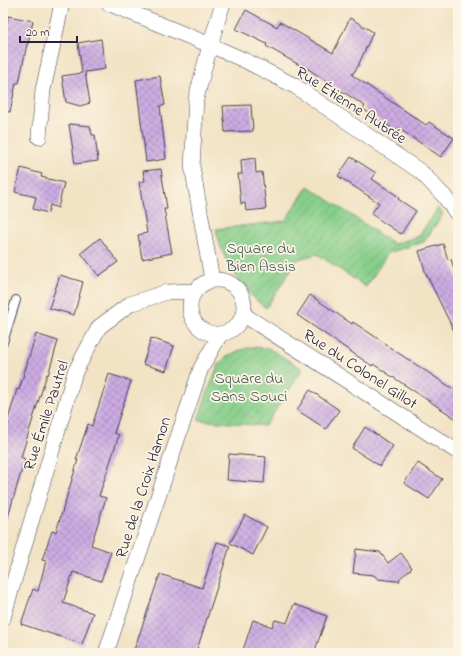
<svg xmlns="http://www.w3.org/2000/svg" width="461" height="656" font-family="'Indie Flower',sans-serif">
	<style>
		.garden { fill: url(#garden-furrows); stroke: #547862 }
		.building { fill: url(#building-cross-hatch) }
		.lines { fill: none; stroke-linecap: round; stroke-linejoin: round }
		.service-casing { stroke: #413f50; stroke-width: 10 }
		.minor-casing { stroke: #413f50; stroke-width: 16 }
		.service { stroke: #fff; stroke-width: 8 }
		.minor { stroke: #fff; stroke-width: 15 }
		.labels { text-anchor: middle; stroke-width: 3.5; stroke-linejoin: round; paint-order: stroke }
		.street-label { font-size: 16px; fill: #22223b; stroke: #fcf5e5 }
		.park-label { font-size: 16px; fill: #405653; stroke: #fcf5e5 }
	</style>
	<defs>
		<pattern id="garden-furrows" width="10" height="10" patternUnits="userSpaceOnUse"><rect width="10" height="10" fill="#87ce8a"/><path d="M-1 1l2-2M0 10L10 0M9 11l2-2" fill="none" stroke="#74b178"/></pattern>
		<pattern id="building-cross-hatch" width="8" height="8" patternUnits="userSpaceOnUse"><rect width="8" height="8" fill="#cdace3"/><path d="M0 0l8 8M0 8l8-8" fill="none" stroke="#a68cb9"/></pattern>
	</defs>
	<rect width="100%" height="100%" fill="#fcf5e5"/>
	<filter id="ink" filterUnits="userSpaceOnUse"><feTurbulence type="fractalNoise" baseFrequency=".025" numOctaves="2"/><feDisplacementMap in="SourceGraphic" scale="8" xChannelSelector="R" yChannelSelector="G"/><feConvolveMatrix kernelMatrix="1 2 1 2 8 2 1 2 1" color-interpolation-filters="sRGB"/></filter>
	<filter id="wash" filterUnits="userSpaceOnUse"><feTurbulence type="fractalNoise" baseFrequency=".012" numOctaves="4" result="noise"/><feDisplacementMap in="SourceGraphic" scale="16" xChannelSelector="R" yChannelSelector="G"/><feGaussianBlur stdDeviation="0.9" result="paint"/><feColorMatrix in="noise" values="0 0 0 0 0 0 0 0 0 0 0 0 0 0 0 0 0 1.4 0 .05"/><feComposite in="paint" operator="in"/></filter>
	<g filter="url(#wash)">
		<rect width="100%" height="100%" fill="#f2e3c5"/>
		<!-- garden -->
		<path class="garden" d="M308,186l86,58 25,-8 19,-28 5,6 -19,28 -36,11 -22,34 -49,-33 -19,5 -32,49c-26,-19 -44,-48 -50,-79l69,-8z
			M251,347l17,1 35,21 -38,57 -67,-6c5,-15 10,-30 16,-44 1,-4 3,-8 5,-11 7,-11 21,-15 32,-18z"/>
		<g id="blocks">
			<!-- building -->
			<path class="building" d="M246,10l31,17 3,-5 53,31 17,-35 23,14 -15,34 -6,9 74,50 3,-3 25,16 -13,19 -43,-29 -2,3 -33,-22 2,-3 -63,-41 -1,1 -35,-20 1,-2 -31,-15z
				M8,16l25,5 -5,23h-1l-8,39h-3l-6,29 -7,-1v-69z
				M101,39l4,30 -20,3 5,31 -10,3 -14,-4 -4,-26 20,-3 -4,-30z
				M160,76l5,29 -5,1 6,53 -20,3 -10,-82z
				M251,105l2,26 -28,1 -2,-26z
				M69,124l21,2 2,9h3l3,26 -23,3z
				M351,157l25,16 -4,6 27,18 -1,2 18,12 -15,23 -30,-20 8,-11 -41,-27z
				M255,158l1,15 6,-1 4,37 -20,2 -1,-8 -4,1 -3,-30h4l-1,-14z
				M21,168l21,6 -1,3 23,6 -6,25 -8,-3 -2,8 -15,-4 3,-12 -21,-5z
				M161,169l6,40h-3l8,44 -30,6 -4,-24 9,-2 -8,-51 6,-1 -2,-10z
				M100,238l18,24 -19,14 -18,-23z
				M443,244l5,16 3,-1 7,23v57l-32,-65 -7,-23z
				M60,275l23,7 -9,33 -25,-7z
				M310,295l42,29 1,-2 33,22v1l72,47v28l-85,-56 -1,2 -75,-51z
				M36,334l22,7 -10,34 -1,-1 -26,83 4,2 -18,61 -4,-1v-76l6,-20h-2l10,-34 2,1z
				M151,338l23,8 -8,25 -23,-7z
				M109,374l22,7 -17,52 5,2 -20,61 7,2 -15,47 20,7 -10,29 -28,-9 -10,31 30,10 -11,31 -61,-20 12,-35 5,2 8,-30 -4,-1 10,-29 4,1 22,-72h-2l12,-36 4,2z
				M310,390l29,20 -13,19 -29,-19z
				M365,427l28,19 -13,20 -28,-18z
				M229,454l37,3 -2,26 -37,-3z
				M418,463l24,16 -13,20 -25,-16z
				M245,515l22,12 -14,28 -23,-12z
				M217,542l13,4 -34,107h-63l27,-79 42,14z
				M356,549l24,3 8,11 13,-10 11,15 -13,11 1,2h-4l-18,-2 -4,-4 -21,-2z
				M294,604l33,12 -13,37h-72l11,-33 19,7 3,-7 12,3z"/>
		</g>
	</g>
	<g filter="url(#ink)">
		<use href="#blocks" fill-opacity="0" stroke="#413f50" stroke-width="1"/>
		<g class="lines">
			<defs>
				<path id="service" d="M3,342l13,-42"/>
				<path id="minor" d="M108,3l102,42 36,16 49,25 126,86 23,24 14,19
					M39,137l4,-47 19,-87
					M190 307a27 27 0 1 1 54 0a27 27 0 1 1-54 0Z
					M212,280l-20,-114 4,-67 14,-54 13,-42
					M244,315l214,137
					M3,618l72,-246 24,-45 31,-23 37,-12 28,-1
					M106,653l95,-285 19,-33"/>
			</defs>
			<!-- service casing -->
			<use href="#service" class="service-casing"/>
			<!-- minor casing -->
			<use href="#minor" class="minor-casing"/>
			<!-- service -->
			<use href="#service" class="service"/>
			<!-- minor -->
			<use href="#minor" class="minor"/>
		</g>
	</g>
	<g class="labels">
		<!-- street labels -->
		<g class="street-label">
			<text transform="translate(352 104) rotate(33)" y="6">Rue Étienne Aubrée</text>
			<text transform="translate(361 368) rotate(33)" y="6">Rue du Colonel Gillot</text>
			<text transform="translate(45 415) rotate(-72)" y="6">Rue Émile Pautrel</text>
			<text transform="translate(142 487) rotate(-72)" y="6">Rue de la Croix Hamon</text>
		</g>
		<!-- park labels -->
		<g class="park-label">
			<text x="261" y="253">Square du<tspan x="261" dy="18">Bien Assis</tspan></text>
			<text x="249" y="383">Square du<tspan x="249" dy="18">Sans Souci</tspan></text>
		</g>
	</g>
	<!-- margin -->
	<rect width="461" height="656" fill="none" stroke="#fcf5e5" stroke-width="16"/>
	<!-- scale -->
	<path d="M20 36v6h57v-6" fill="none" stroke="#22223b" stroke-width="2"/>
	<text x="26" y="36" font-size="12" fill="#22223b" stroke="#fcf5e5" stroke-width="3" paint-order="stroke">20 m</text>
</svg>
